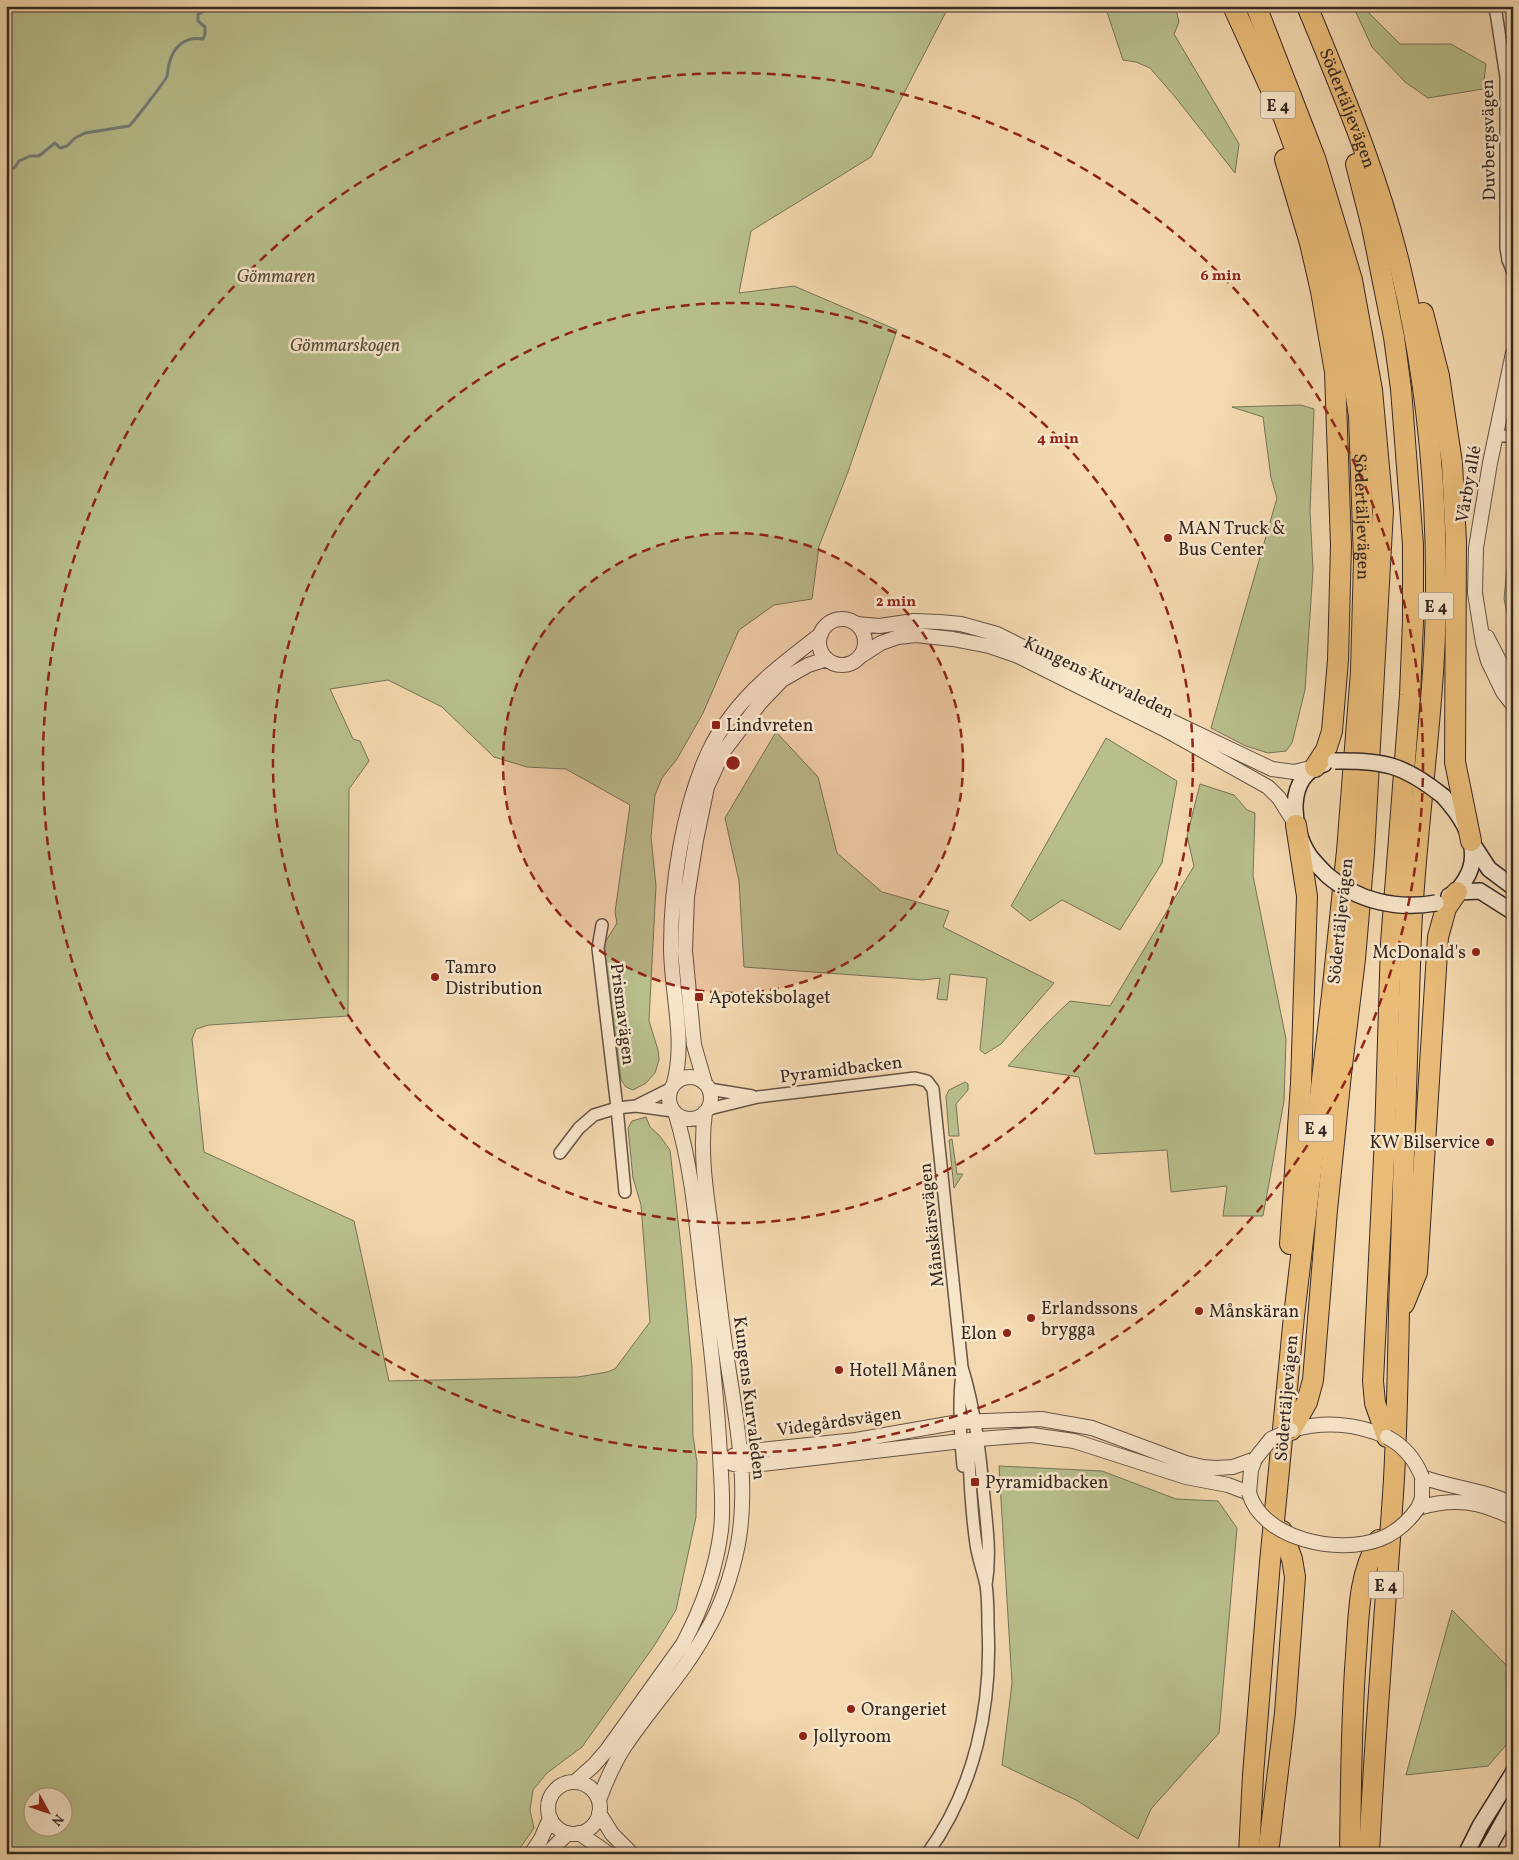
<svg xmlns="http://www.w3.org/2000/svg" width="1519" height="1860" font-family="Vollkorn,serif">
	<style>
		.green { fill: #b8bf8d; stroke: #767458; fill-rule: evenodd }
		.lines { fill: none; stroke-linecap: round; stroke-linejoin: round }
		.stream { stroke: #747e7a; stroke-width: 3 }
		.minor-casing { stroke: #655445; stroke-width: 14 }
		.tertiary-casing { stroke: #655445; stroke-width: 16 }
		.secondary-casing { stroke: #352822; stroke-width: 18 }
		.motorway-casing { stroke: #352822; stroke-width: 22 }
		.minor { stroke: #f8e6cb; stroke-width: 11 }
		.tertiary { stroke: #f8e6cb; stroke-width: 14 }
		.secondary { stroke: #f8e6cb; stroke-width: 15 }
		.motorway { stroke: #eabc78; stroke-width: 20 }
		.tertiary-bridge-casing { stroke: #655445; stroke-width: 16; stroke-linecap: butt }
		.secondary-bridge-casing { stroke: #352822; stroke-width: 18; stroke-linecap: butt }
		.tertiary-bridge { stroke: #f8e6cb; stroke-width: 14 }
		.secondary-bridge { stroke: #f8e6cb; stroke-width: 15 }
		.ring { fill: none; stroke: #8f2418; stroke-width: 2.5; stroke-dasharray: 9 6 }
		.poi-dot { fill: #8f2418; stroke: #f8e6cb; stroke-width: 2 }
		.labels { text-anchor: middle; stroke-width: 5; stroke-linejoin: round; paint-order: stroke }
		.shield { fill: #f8e6cb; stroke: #706155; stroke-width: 1 }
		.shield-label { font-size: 16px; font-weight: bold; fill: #352822 }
		.street-label { font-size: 18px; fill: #352822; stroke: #f8e6cb }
		.park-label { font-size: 18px; font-style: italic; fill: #564e3d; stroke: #f8e6cb }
		.poi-label { font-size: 18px; fill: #352822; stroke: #f8e6cb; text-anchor: start }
		.centre { fill: #8f2418; stroke: #f8e6cb; stroke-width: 2.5 }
		.ring-label { font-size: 15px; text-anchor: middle; font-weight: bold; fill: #8f2418; stroke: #f8e6cb; stroke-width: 5; stroke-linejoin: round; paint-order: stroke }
	</style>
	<rect width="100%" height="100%" fill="#f4d8af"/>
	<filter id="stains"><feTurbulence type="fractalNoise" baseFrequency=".004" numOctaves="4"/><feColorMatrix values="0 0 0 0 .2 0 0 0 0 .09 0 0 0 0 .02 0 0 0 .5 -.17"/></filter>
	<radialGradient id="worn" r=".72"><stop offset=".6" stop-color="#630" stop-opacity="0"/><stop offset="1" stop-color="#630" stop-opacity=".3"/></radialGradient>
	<!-- green -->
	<path class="green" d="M6,6h943l-78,151 -120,74 -12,62 55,-7 103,44 -49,142 -29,74 -7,53 -38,6 -35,25 -36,83 -26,46 -15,19 -7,17 -4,42 5,49 -7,135 9,29 1,10 -4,13 -9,10 -13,7 -7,-3 -5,-7 -17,-136 13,-21 -2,-11 15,-107 -64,-36 -39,-2 -33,-10 -52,-50 -54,-27 -58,9 23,50 7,2 9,20 -20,28 -1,227 -139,9 -13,4 -4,10 12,113 150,69 35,160 189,-4 29,-5 8,-3 35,-47 -9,-117 -8,-27 -5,-50 4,-7 14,-4 4,10 9,8 11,15 12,106 10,111 1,69 4,26 -1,55 -20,93 -22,36 -72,101 -35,26 -14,17 -3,20 4,18 -18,26h-510zM32,1798h30v30h-30z
		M1105,6h70l4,16 -5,12 65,110 -4,29 -59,-75 -26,-30 -14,-6 -13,-2z
		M1353,6h12v3l35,35h51l35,20 -3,25 -55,9 -23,-16 -33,-35z
		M1301,405l13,4 -4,102 3,59 -8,120 -13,53 -6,8 -18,2 -22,-7 -35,-18 66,-230 -6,-20 -8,-61 -31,-10z
		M1507,568h6v72l-9,-41z
		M776,732l42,45 19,76 45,39 67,19 -6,16 111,56 -53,61 -16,10 -5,-4 7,-72 -37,-4 -3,26 -10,-1 3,-21 -17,2 -179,-13 -5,-86 -14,-63z
		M1106,738l71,43 -15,82 -42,67 -58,-30 -32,21 -19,-15z
		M1200,784l34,11 13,15 8,3 -2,63 33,163 -2,62 -21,115h-40l4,-30 -56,6 -4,-42 -72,4 -16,-77 -71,-11 37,-41 25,-24 40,5 84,-140 -7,-30z
		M965,1082l3,2v6l-12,14 3,32h-10l-3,-40 3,-6z
		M952,1139l5,35h6l-9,14 -5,-48z
		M999,1466l103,5 74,28 42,2 19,27 -18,205 -68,76 -13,30 -62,-39 -74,-35 10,-82z
		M1452,1610l61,62v65l-25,29 -82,9z"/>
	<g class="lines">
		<!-- stream -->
		<path class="stream" d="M6,173l9,-6 4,-6 11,-5h9l16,-13 5,5 7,-2 8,-8 10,-5 44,-7c3,-2 37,-46 38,-50 1,-4 1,-8 2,-12 4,-17 16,-28 34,-25l2,-5v-7l-7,-6v-7c8,-4 15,-3 23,-8"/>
		<defs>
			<path id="minor" d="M1495,6l11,71v171l2,12 5,12
				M1496,436h17
				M602,925l-4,23 19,160 8,84
				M709,1089l43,7
				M636,1106l34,-17
				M709,1109l49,-12 157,-19 12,3 6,8 29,278c13,43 18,85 22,130 3,30 7,58 2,88
				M560,1153l19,-25 15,-13 23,-7 19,-2 37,5
				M962,1373c-4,32 -2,62 1,93
				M927,1854c48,-66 65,-148 61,-227 0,-14 0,-29 -2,-42 -3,-14 -8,-27 -10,-41 -4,-28 -6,-59 -7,-87l5,-12 5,-6"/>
			<path id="tertiary" d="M1513,353l-23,110 -14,85 -1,45 8,50 5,18 15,31 10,13
				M819 642a23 23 0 1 1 46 0a23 23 0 1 1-46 0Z
				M857,624l22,2 35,-5 26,1 21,2 36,10 174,87 101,48 22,3 21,-5
				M1487,637l17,33 9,12
				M859,657l22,-14 17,-6 18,-2 37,4 36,7 29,10 146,73 104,58 11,11 17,27
				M669 1098a21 21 0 1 1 42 0a21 21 0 1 1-42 0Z
				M674,1083c12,-44 -3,-91 -3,-136 0,-62 12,-140 38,-196 5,-11 13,-23 20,-32 25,-35 59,-59 92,-85
				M705,1083l-11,-38 -9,-94 2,-54 9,-57 11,-53 16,-35 37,-49 22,-23 26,-15 19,-6
				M1291,1430c34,-9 64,-7 96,7
				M733,1456l8,-4 115,-12 103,-18 82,-3 51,9 94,35 17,4 13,1 17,-1 22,-8
				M733,1464l9,2 29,-3 208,-24 53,-4 42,6 112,36 42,8 21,8 2,-23 4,-11
				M1418,1508l4,-10v-21c30,11 62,13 91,27
				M1418,1508c36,-11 62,-7 95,10
				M575,1782l19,-17 13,-15 76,-106c19,-36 33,-73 38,-114 3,-25 0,-50 -1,-75 -3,-55 -9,-110 -16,-165 -7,-59 -11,-119 -28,-175
				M548 1808a26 26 0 1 1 52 0a26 26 0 1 1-52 0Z
				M599,1800c7,-19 15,-37 26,-54 26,-39 59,-73 81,-114 16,-27 26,-58 32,-88 12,-67 -4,-133 -13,-199 -6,-41 -10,-82 -15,-124 -5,-36 -10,-72 -5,-109
				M599,1813l13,21 20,20
				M579,1833l30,21
				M531,1854l10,-15 9,-21
				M547,1854l21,-21"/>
			<path id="secondary" d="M1324,764c-39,11 -33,64 -15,91 5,7 12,14 18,20
				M1443,796c20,22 41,55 22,84 -5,8 -8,12 -16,16
				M1472,843l17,26 24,18
				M1457,892l23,-1 33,21
				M1466,1854l14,-28 33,-53
				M1485,1854l28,-50"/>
			<g id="motorway">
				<path id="s1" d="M1233,6l51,112 32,89 27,104 16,105 5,144 -3,111 -14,180 -15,144 -38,321 -24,246 -17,213 -4,79"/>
				<path d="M1256,6l59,152 37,122 20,110 11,121 -19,342 -9,106 -14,115 -14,136 -14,170 -6,22 -16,28"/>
				<path id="s2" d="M1307,6c36,87 73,174 94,265 26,108 36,216 35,326 -1,113 -20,225 -25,337 -5,126 -8,251 -12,376 -1,56 -2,113 -5,169 -8,125 -19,250 -25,375"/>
				<path d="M1285,159l25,84 11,48 14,81 6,173 -3,115 -6,71 -6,19 -11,17"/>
				<path d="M1356,164l16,63 22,110 7,52 12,156v76l-3,74 -19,248 -6,194 -12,244 2,22 12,34"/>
				<path d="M1423,313l16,63 13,87 4,79 -1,220 16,79"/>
				<path d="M1290,1244l11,-160 6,-188 -11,-71"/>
				<path d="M1404,1304l13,-32 21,-335 8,-29 11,-16"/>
				<path d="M1268,1854l17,-141 10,-136 -3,-18 -10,-28"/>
				<path d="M1350,1854c1,-67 1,-133 6,-199 3,-42 2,-78 23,-115"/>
			</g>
		</defs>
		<!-- minor casing -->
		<use href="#minor" class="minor-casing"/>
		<!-- tertiary casing -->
		<use href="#tertiary" class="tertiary-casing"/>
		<!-- secondary casing -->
		<use href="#secondary" class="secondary-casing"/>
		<!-- motorway casing -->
		<use href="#motorway" class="motorway-casing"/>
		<!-- minor -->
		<use href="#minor" class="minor"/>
		<!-- tertiary -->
		<use href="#tertiary" class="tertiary"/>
		<!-- secondary -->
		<use href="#secondary" class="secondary"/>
		<!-- motorway -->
		<use href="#motorway" class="motorway"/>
		<defs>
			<path id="tertiary-bridge" d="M1387,1437c17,9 28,22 35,40
				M1255,1459l16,-20 20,-9
				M1249,1493c14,47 90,62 131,46 16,-6 28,-17 38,-31"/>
			<path id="secondary-bridge" d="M1335,761c49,-1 69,4 108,35
				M1327,875c30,26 70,35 109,28"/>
		</defs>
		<!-- tertiary-bridge casing -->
		<use href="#tertiary-bridge" class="tertiary-bridge-casing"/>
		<!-- secondary-bridge casing -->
		<use href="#secondary-bridge" class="secondary-bridge-casing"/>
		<!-- tertiary-bridge -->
		<use href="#tertiary-bridge" class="tertiary-bridge"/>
		<!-- secondary-bridge -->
		<use href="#secondary-bridge" class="secondary-bridge"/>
	</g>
	<!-- distance rings -->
	<circle cx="733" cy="763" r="230" fill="#8f2418" fill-opacity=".12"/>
	<g class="ring">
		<circle cx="733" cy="763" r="230"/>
		<circle cx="733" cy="763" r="460"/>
		<circle cx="733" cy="763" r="690"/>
	</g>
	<!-- markers -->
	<g class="poi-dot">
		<circle cx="1168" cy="538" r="5"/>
		<rect x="711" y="720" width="10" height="10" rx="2.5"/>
		<circle cx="1476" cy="952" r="5"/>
		<circle cx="435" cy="977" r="5"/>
		<rect x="694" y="992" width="10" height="10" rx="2.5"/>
		<circle cx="1490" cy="1142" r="5"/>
		<circle cx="1199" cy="1311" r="5"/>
		<circle cx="1031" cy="1318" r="5"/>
		<circle cx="1007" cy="1333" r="5"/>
		<circle cx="839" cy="1370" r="5"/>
		<rect x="970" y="1477" width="10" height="10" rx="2.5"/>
		<circle cx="851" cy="1709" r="5"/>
		<circle cx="803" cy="1736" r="5"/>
	</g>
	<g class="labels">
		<!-- shield labels -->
		<g class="shield">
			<rect x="1260.5" y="91.5" width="35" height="27" rx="4"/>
			<rect x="1418.5" y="592.5" width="35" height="27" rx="4"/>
			<rect x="1298.5" y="1114.5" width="35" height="27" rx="4"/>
			<rect x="1368.5" y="1571.5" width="35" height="27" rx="4"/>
		</g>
		<g class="shield-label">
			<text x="1278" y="111">E 4</text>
			<text x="1436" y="612">E 4</text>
			<text x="1316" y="1134">E 4</text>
			<text x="1386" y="1591">E 4</text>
		</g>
		<!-- street labels -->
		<g class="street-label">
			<text dy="6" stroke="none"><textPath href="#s2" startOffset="110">Södertäljevägen</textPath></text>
			<text transform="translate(1488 140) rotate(-91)" y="6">Duvbergsvägen</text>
			<text transform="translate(1468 484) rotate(-80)" y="6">Vårby allé</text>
			<text dy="6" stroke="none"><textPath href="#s1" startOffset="532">Södertäljevägen</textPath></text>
			<text transform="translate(1099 677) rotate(26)" y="6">Kungens Kurvaleden</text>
			<text transform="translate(1340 921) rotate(-84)" y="6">Södertäljevägen</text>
			<text transform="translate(623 1014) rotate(83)" y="6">Prismavägen</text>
			<text transform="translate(841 1069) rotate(-7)" y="6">Pyramidbacken</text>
			<text transform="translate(931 1225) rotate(-96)" y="6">Månskärsvägen</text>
			<text transform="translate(750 1398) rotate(83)" y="6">Kungens Kurvaleden</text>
			<text transform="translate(1286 1398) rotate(-85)" y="6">Södertäljevägen</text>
			<text transform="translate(839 1421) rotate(-8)" y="6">Videgårdsvägen</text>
		</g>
		<!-- park labels -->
		<g class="park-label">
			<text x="276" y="282">Gömmaren</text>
			<text x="345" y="351">Gömmarskogen</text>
		</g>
		<!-- poi labels -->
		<g class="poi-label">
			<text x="1178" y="534">MAN Truck &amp;<tspan x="1178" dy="21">Bus Center</tspan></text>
			<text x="726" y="731">Lindvreten</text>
			<text x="1466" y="958" text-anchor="end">McDonald's</text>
			<text x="445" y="973">Tamro<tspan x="445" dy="21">Distribution</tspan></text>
			<text x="709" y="1003">Apoteksbolaget</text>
			<text x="1480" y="1148" text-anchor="end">KW Bilservice</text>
			<text x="1041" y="1314">Erlandssons<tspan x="1041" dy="21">brygga</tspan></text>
			<text x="1209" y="1317">Månskäran</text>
			<text x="997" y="1339" text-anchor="end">Elon</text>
			<text x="849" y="1376">Hotell Månen</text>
			<text x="985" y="1488">Pyramidbacken</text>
			<text x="861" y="1715">Orangeriet</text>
			<text x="813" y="1742">Jollyroom</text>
		</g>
	</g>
	<circle cx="733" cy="763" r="8" class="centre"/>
	<g class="ring-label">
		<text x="1221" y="280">6 min</text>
		<text x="1058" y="443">4 min</text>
		<text x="896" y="606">2 min</text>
	</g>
	<!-- margin -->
	<rect width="1519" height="1860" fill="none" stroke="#f4d8af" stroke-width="25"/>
	<rect x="8" y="8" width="1504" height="1845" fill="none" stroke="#352822" stroke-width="2.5"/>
	<rect x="12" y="12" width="1494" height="1835" fill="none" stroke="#352822"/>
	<!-- north arrow -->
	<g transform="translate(48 1812) rotate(130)"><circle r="24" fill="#f8e6cb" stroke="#aa9a87"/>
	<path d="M0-4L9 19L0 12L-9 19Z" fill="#8f2418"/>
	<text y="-8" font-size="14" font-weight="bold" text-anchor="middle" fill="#352822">N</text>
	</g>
	<rect width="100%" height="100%" filter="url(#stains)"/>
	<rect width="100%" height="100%" fill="url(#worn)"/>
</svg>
